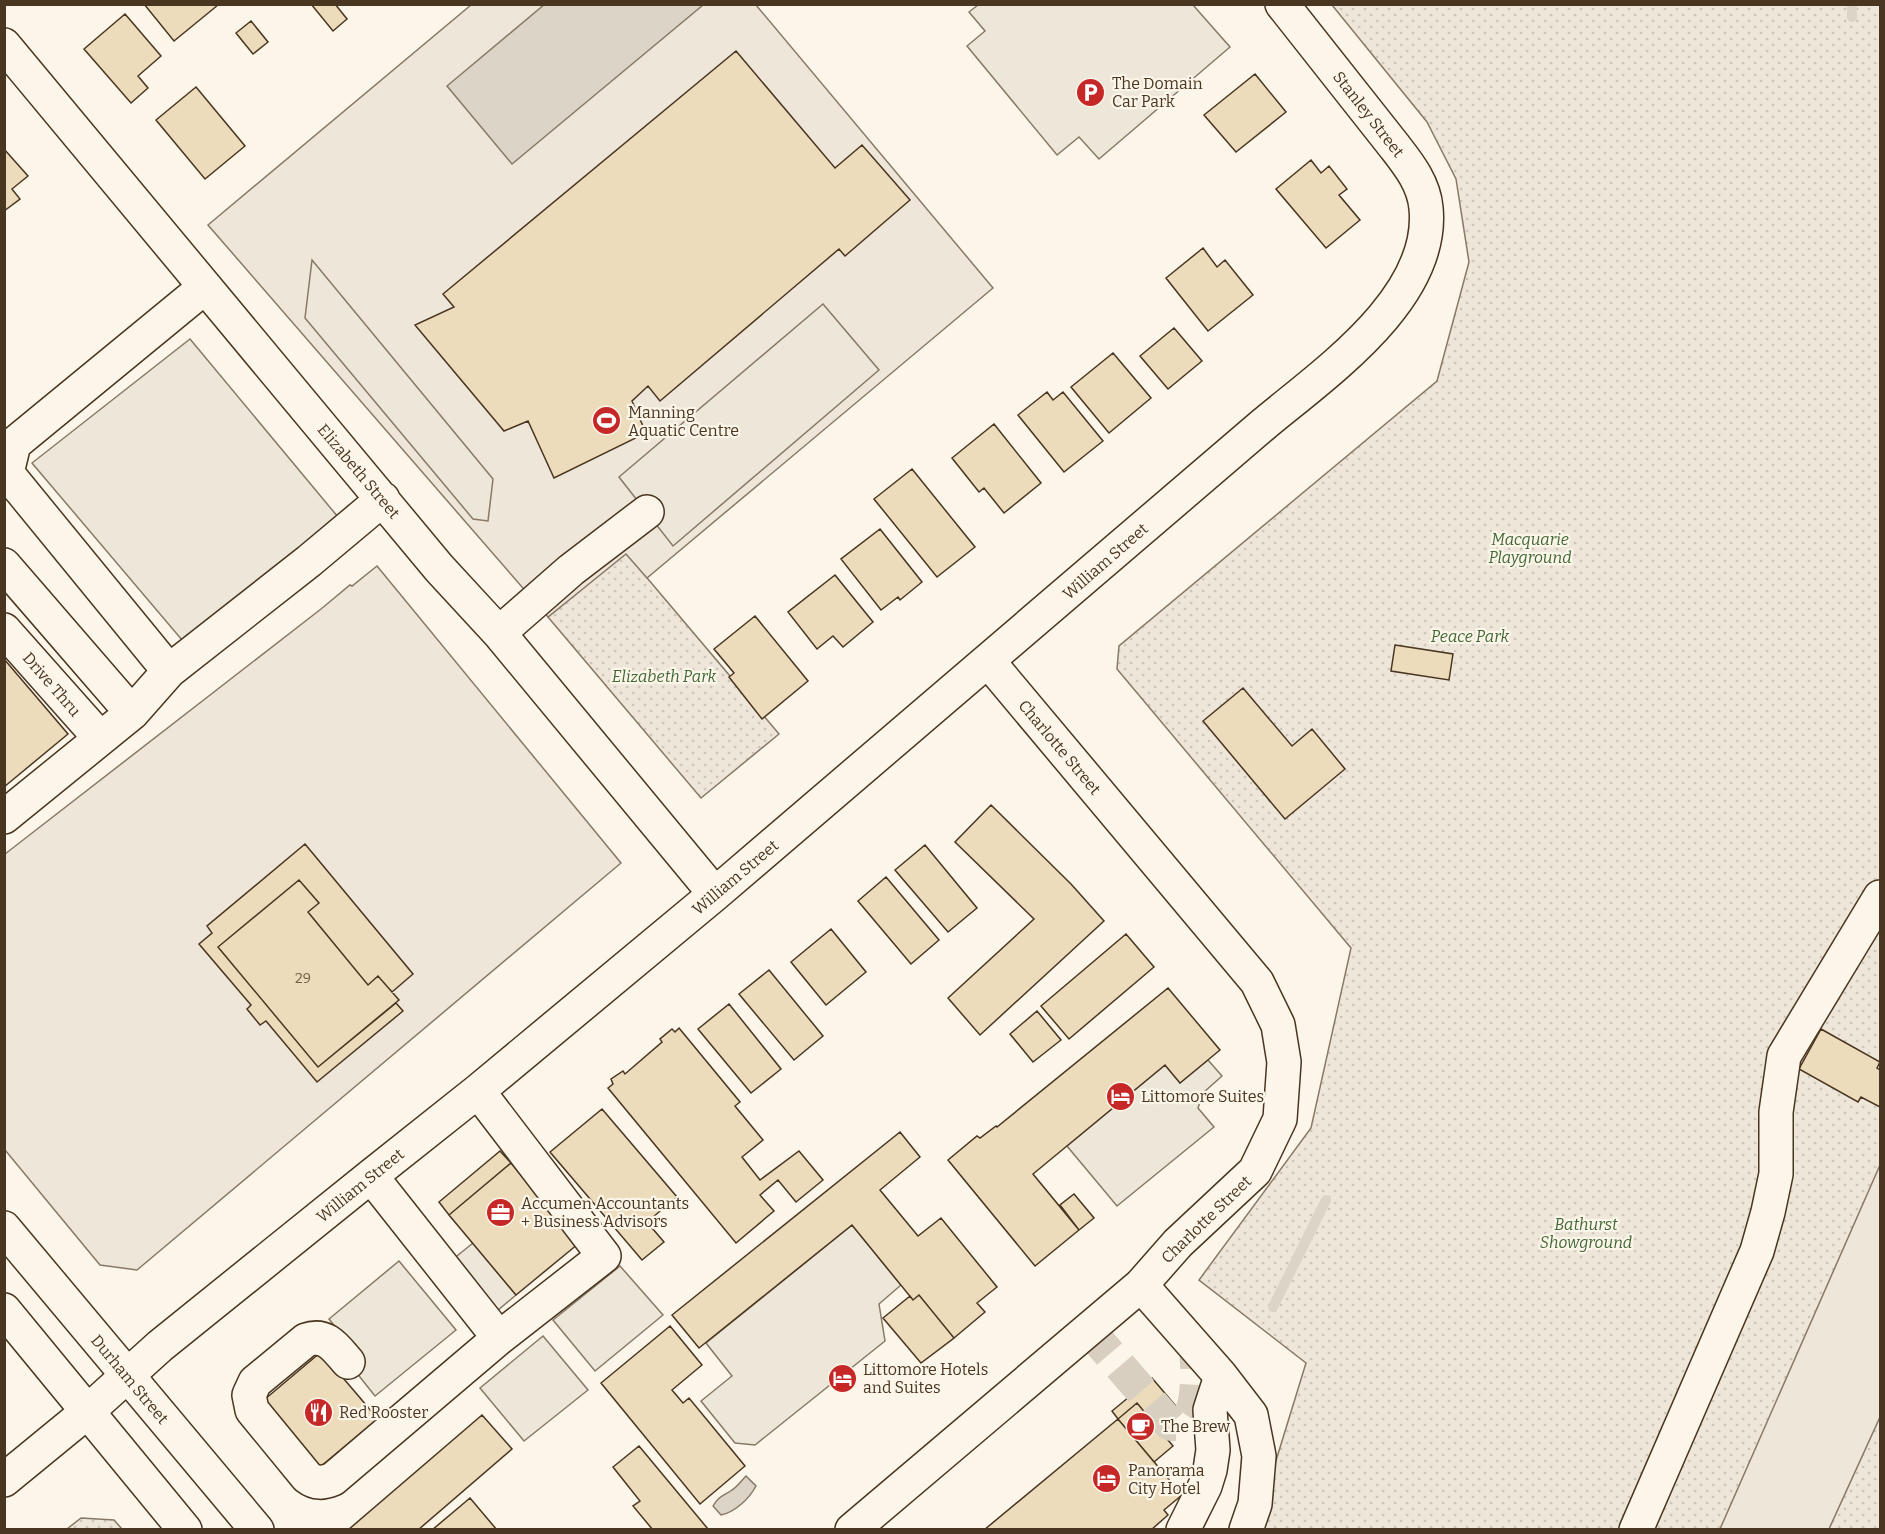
<svg xmlns="http://www.w3.org/2000/svg" width="1885" height="1534" font-family="Bitter,serif">
	<style>
		.park { fill: url(#park-dots); stroke: #887966; stroke-width: 1.5 }
		.garden { fill: #ede6d9; stroke: #887966; stroke-width: 1.5 }
		.parking { fill: #ede7d9; stroke: #887966; stroke-width: 1.5 }
		.water { fill: #dcd4c6; stroke: #887966; stroke-width: 1.5 }
		.lines { fill: none; stroke-linecap: round; stroke-linejoin: round }
		.stream { stroke: #dcd4c6; stroke-width: 10 }
		.building { fill: #ecdcbc; stroke: #4a3520; stroke-width: 1.5 }
		.minor-tunnel { stroke: #d8cfc1; stroke-width: 33; stroke-dasharray: 33 16; stroke-linecap: butt }
		.minor-casing { stroke: #4a3520; stroke-width: 36 }
		.highway-casing { stroke: #4a3520; stroke-width: 36 }
		.minor { stroke: #fbf6e9; stroke-width: 33 }
		.highway { stroke: #fbf6e9; stroke-width: 33 }
		.labels { text-anchor: middle; stroke-width: 4.5; stroke-linejoin: round; paint-order: stroke }
		.number-label { font-size: 14px; fill: #725f47 }
		.poi-label { font-size: 16px; fill: #4a3520; stroke: #fbf6e9; text-anchor: start }
		.street-label { font-size: 16px; fill: #4a3520; stroke: #fbf6e9 }
		.park-label { font-size: 16px; font-style: italic; fill: #436837; stroke: #fbf6e9 }
	</style>
	<defs>
		<pattern id="park-dots" width="8" height="8" patternUnits="userSpaceOnUse" patternTransform="scale(1.5)"><rect width="8" height="8" fill="#ede6d9"/><path d="M2 2h.1M6 6h.1" fill="none" stroke="#cdc6ba" stroke-width="1.8" stroke-linecap="round"/></pattern>
	</defs>
	<rect width="100%" height="100%" fill="#fbf6e9"/>
	<!-- park -->
	<path class="park" d="M1332,5h548v1524h-625l51,-166 -107,-83 112,-152 40,-180 -234,-279 2,-23 318,-265 32,-119 -13,-83 -29,-57z
		M626,553l153,181 -78,64 -153,-181z
		M81,1518l33,2 8,9h-55z"/>
	<!-- garden -->
	<path class="garden" d="M471,5h285l237,283 -346,290 -21,-24 -78,63 -340,-392z
		M377,566l244,297 -484,407 -37,-5 -95,-115v-296l316,-245 29,-24 2,1z
		M1880,1165v252l-51,112h-109z"/>
	<!-- parking -->
	<path class="parking" d="M1193,5l37,42 -131,112 -20,-22 -22,18 -90,-109 18,-15 -16,-19 9,-7z
		M312,260l181,219 -5,42 -15,-2 -168,-201z
		M823,304l56,66 -206,176 -54,-69z
		M190,339l148,178 -156,123 -150,-177z
		M1208,1060l14,16 -19,17 -5,15 16,19 -97,79 -50,-60 98,-81 15,18z
		M852,1225l49,60 -22,19 6,37 -130,104 -20,-2 -34,-42 31,-25 -26,-33z
		M473,1243l43,52 -31,26 -43,-53z
		M399,1261l57,69 -81,66 -27,-34 9,-8 -28,-35z
		M620,1266l43,49 -68,56 -42,-51z
		M543,1336l45,54 -64,51 -44,-53z"/>
	<!-- water -->
	<path class="water" d="M545,4l158,1 -191,159 -65,-78z
		M746,1476l10,10c-7,13 -21,26 -35,29l-8,-9c5,-9 10,-10 19,-16 5,-3 10,-10 14,-14z"/>
	<g class="lines">
		<!-- stream -->
		<path class="stream" d="M1852,4v13
			M1273,1307l53,-107"/>
	</g>
	<!-- building -->
	<path class="building" d="M144,4h74v1l-44,36z
		M311,4h24l12,15 -14,12z
		M125,14l36,42 -23,20 10,12 -17,15 -47,-54z
		M251,21l17,21 -15,12 -17,-21z
		M736,51l99,117 27,-23 48,55 -65,56 -6,-7 -179,152 -12,-15 -16,15 14,32 -92,45 -26,-57 -24,10 -89,-106 39,-18 -11,-13z
		M1255,74l31,38 -50,40 -32,-37z
		M196,87l49,59 -40,33 -49,-59z
		M4,149l24,27 -16,13 8,10 -16,12z
		M1311,160l10,13 8,-7 18,23 -8,6 21,25 -34,28 -50,-59z
		M1203,248l14,19 8,-7 28,35 -45,36 -42,-53z
		M1174,328l28,33 -34,28 -28,-33z
		M1113,353l38,45 -42,35 -38,-46z
		M1047,392l6,8 10,-8 40,49 -39,31 -46,-57z
		M994,424l47,59 -37,30 -20,-25 -5,4 -27,-34z
		M912,469l63,78 -38,30 -63,-78z
		M880,529l42,53 -22,18 -2,-3 -17,13 -40,-51z
		M835,575l38,47 -30,25 -10,-11 -16,13 -29,-37z
		M755,616l53,65 -46,38 -33,-42 5,-4 -20,-24z
		M1395,645l58,9 -4,26 -58,-9z
		M4,659l64,75 -64,53z
		M1243,688l49,58 20,-17 33,40 -60,50 -82,-98z
		M991,805l80,79 33,37 -124,114 -32,-37 86,-79 -79,-77z
		M305,844l108,130 -21,18 -14,-16 -10,9 -60,-73 11,-9 -20,-23 -81,67 100,120 78,-64 7,8 -86,71 -51,-61 -6,4 -13,-16 4,-4 -52,-61 13,-11 -5,-7z
		M925,845l52,63 -29,24 -53,-62z
		M886,877l53,63 -28,24 -53,-63z
		M299,880l20,23 -11,9 60,73 10,-9 21,24 -81,67 -100,-120z
		M831,929l35,43 -40,33 -35,-43z
		M1126,934l28,33 -85,72 -28,-33z
		M769,970l54,66 -29,24 -55,-66z
		M1168,988l52,62 -40,33 -15,-18 -132,109 46,56 -44,36 -87,-106 29,-24 3,2 16,-12 1,1z
		M729,1004l52,65 -30,24 -53,-64z
		M1037,1011l24,29 -28,22 -23,-28z
		M679,1028l61,74 -5,4 28,34 -21,17 18,23 39,-29 24,29 -27,22 -18,-22 -18,15 14,16 -38,32 -128,-155 5,-4 -2,-5 12,-8 2,3 37,-32 -2,-3 12,-10 3,3z
		M1821,1029l59,33 -3,6 3,2v37l-19,-10 -3,5 -59,-33z
		M602,1109l75,88 -30,25 17,20 -22,18 -92,-108z
		M900,1132l20,25 -40,33 38,46 23,-18 56,69 -20,16 8,9 -31,26 -35,-43 -6,5 -61,-75 -153,123 -27,-33z
		M500,1151l11,12 -62,52 -10,-13z
		M511,1163l67,81 -62,51 -67,-80z
		M1074,1194l20,24 -15,12 -19,-25z
		M919,1295l35,43 -33,25 -38,-45 27,-22 3,4z
		M670,1326l32,39 -30,25 11,13 6,-5 56,68 -45,38 -99,-121z
		M321,1352l57,67 -64,53 -56,-67z
		M1152,1378l28,33 -21,18 -22,-26 -19,16 -6,-8z
		M1137,1403l36,43 -19,16 -36,-43z
		M482,1415l30,34 -94,81h-70z
		M1118,1419l64,76 -18,15 4,5 -17,15h-167z
		M639,1446l69,83 -55,1 -20,-24 7,-5 -27,-34z
		M470,1498l27,32h-65z"/>
	<g class="lines">
		<!-- minor-tunnel -->
		<path class="minor-tunnel" d="M1088,1329l82,95c33,7 26,-58 26,-77"/>
		<defs>
			<path id="minor" d="M4,45l435,523 60,65 216,261
				M7,473l162,198
				M4,475l3,-2 7,-29 191,-157
				M4,565l128,148
				M4,630l96,108
				M499,633l72,-63 76,-58
				M4,817l128,-104 37,-42 140,-110 74,-62
				M371,1176l128,162
				M1141,1285l80,91 30,39 8,41 -4,48 -9,26
				M348,1362c-13,-15 -22,-29 -42,-22l-51,42 -6,13 3,15 55,67c9,7 16,6 26,2l166,-141 105,-82 -126,-165
				M4,1480l83,-68 73,-66 211,-170 107,-85 237,-197 549,-470c61,-51 171,-126 162,-216 -2,-24 -17,-43 -31,-61l-113,-143
				M852,1530l289,-245 37,-42 77,-72 25,-52 4,-57 -6,-37 -21,-43 -269,-321
				M1183,1530l22,-44 5,-16 3,-20 -3,-40 11,-34
				M1636,1530l121,-279 11,-39 8,-38v-62l8,-56 96,-159"/>
			<path id="highway" d="M4,1228l253,302
				M4,1310l181,220"/>
		</defs>
		<!-- minor casing -->
		<use href="#minor" class="minor-casing"/>
		<!-- highway casing -->
		<use href="#highway" class="highway-casing"/>
		<!-- minor -->
		<use href="#minor" class="minor"/>
		<!-- highway -->
		<use href="#highway" class="highway"/>
	</g>
	<!-- icons -->
	<defs>
		<symbol id="parking-disc" viewBox="-11 -11 22 22"><circle r="9.5" fill="#c62828" stroke="#fbf6e9"/><path d="M-3.5-5.5H1a3.5 3.5 0 0 1 0 7H-1V5.5H-3.5ZM-1-3.4V-.6H.8a1.4 1.4 0 0 0 0-2.8Z" fill="#fff"/></symbol>
		<symbol id="stadium-disc" viewBox="-11 -11 22 22"><circle r="9.5" fill="#c62828" stroke="#fbf6e9"/><path d="M0-5a6.5 5 0 1 0 0 10a6.5 5 0 1 0 0-10ZM-3.5-1.8h7v3.6h-7Z" fill="#fff"/></symbol>
		<symbol id="hotel-disc" viewBox="-11 -11 22 22"><circle r="9.5" fill="#c62828" stroke="#fbf6e9"/><path d="M-6-4.5h1.5V1H6V5H4.5V3h-9V5H-6ZM-4 0a1.8 1.8 0 1 1 3.6 0ZM.5 0V-2.5h3Q6-2.5 6 0Z" fill="#fff"/></symbol>
		<symbol id="office-disc" viewBox="-11 -11 22 22"><circle r="9.5" fill="#c62828" stroke="#fbf6e9"/><path d="M-6-3h4V-5.5h4V-3h4V5H-6ZM-1-4.5V-3h2v-1.5ZM-6 0V1H6V0Z" fill="#fff"/></symbol>
		<symbol id="restaurant-disc" viewBox="-11 -11 22 22"><circle r="9.5" fill="#c62828" stroke="#fbf6e9"/><path d="M-5-6h1v4h1v-4h1v4h1v-4h1v5L-1.5 .5V6h-2V.5L-5-1ZM5-6V6H3V1.5H1.5Q1.5-4 5-6Z" fill="#fff"/></symbol>
		<symbol id="cafe-disc" viewBox="-11 -11 22 22"><circle r="9.5" fill="#c62828" stroke="#fbf6e9"/><path d="M-5.5-4.5H6V0H3Q3 3.5 0 3.5H-2.5Q-5.5 3.5-5.5 0ZM3-3.2v2h1.7v-2ZM-6 4.5H4V6H-6Z" fill="#fff"/></symbol>
	</defs>
	<g fill-rule="evenodd">
		<use href="#parking-disc" x="1074" y="76" width="33" height="33"/>
		<use href="#stadium-disc" x="590" y="404" width="33" height="33"/>
		<use href="#hotel-disc" x="1104" y="1080" width="33" height="33"/>
		<use href="#office-disc" x="484" y="1196" width="33" height="33"/>
		<use href="#hotel-disc" x="826" y="1362" width="33" height="33"/>
		<use href="#restaurant-disc" x="302" y="1396" width="33" height="33"/>
		<use href="#cafe-disc" x="1124" y="1410" width="33" height="33"/>
		<use href="#hotel-disc" x="1090" y="1462" width="33" height="33"/>
	</g>
	<g class="labels">
		<!-- number labels -->
		<g class="number-label">
			<text x="303" y="983">29</text>
		</g>
		<!-- poi labels -->
		<g class="poi-label">
			<text x="1112" y="89">The Domain<tspan x="1112" dy="18">Car Park</tspan></text>
			<text x="628" y="418">Manning<tspan x="628" dy="18">Aquatic Centre</tspan></text>
			<text x="1141" y="1102">Littomore Suites</text>
			<text x="521" y="1209">Accumen Accountants<tspan x="521" dy="18">+ Business Advisors</tspan></text>
			<text x="863" y="1375">Littomore Hotels<tspan x="863" dy="18">and Suites</tspan></text>
			<text x="339" y="1418">Red Rooster</text>
			<text x="1161" y="1432">The Brew</text>
			<text x="1128" y="1476">Panorama<tspan x="1128" dy="18">City Hotel</tspan></text>
		</g>
		<!-- street labels -->
		<g class="street-label">
			<text transform="translate(1369 114) rotate(52)" y="6">Stanley Street</text>
			<text transform="translate(359 471) rotate(50)" y="6">Elizabeth Street</text>
			<text transform="translate(1105 561) rotate(-41)" y="6">William Street</text>
			<text transform="translate(52 684) rotate(49)" y="6">Drive Thru</text>
			<text transform="translate(1060 747) rotate(50)" y="6">Charlotte Street</text>
			<text transform="translate(735 877) rotate(-40)" y="6">William Street</text>
			<text transform="translate(360 1185) rotate(-39)" y="6">William Street</text>
			<text transform="translate(1206 1219) rotate(-44)" y="6">Charlotte Street</text>
			<text transform="translate(130 1379) rotate(50)" y="6">Durham Street</text>
		</g>
		<!-- park labels -->
		<g class="park-label">
			<text x="1530" y="545">Macquarie<tspan x="1530" dy="18">Playground</tspan></text>
			<text x="1470" y="642">Peace Park</text>
			<text x="664" y="682">Elizabeth Park</text>
			<text x="1586" y="1230">Bathurst<tspan x="1586" dy="18">Showground</tspan></text>
		</g>
	</g>
	<!-- border -->
	<rect width="1885" height="1534" fill="none" stroke="#4a3520" stroke-width="12"/>
</svg>
